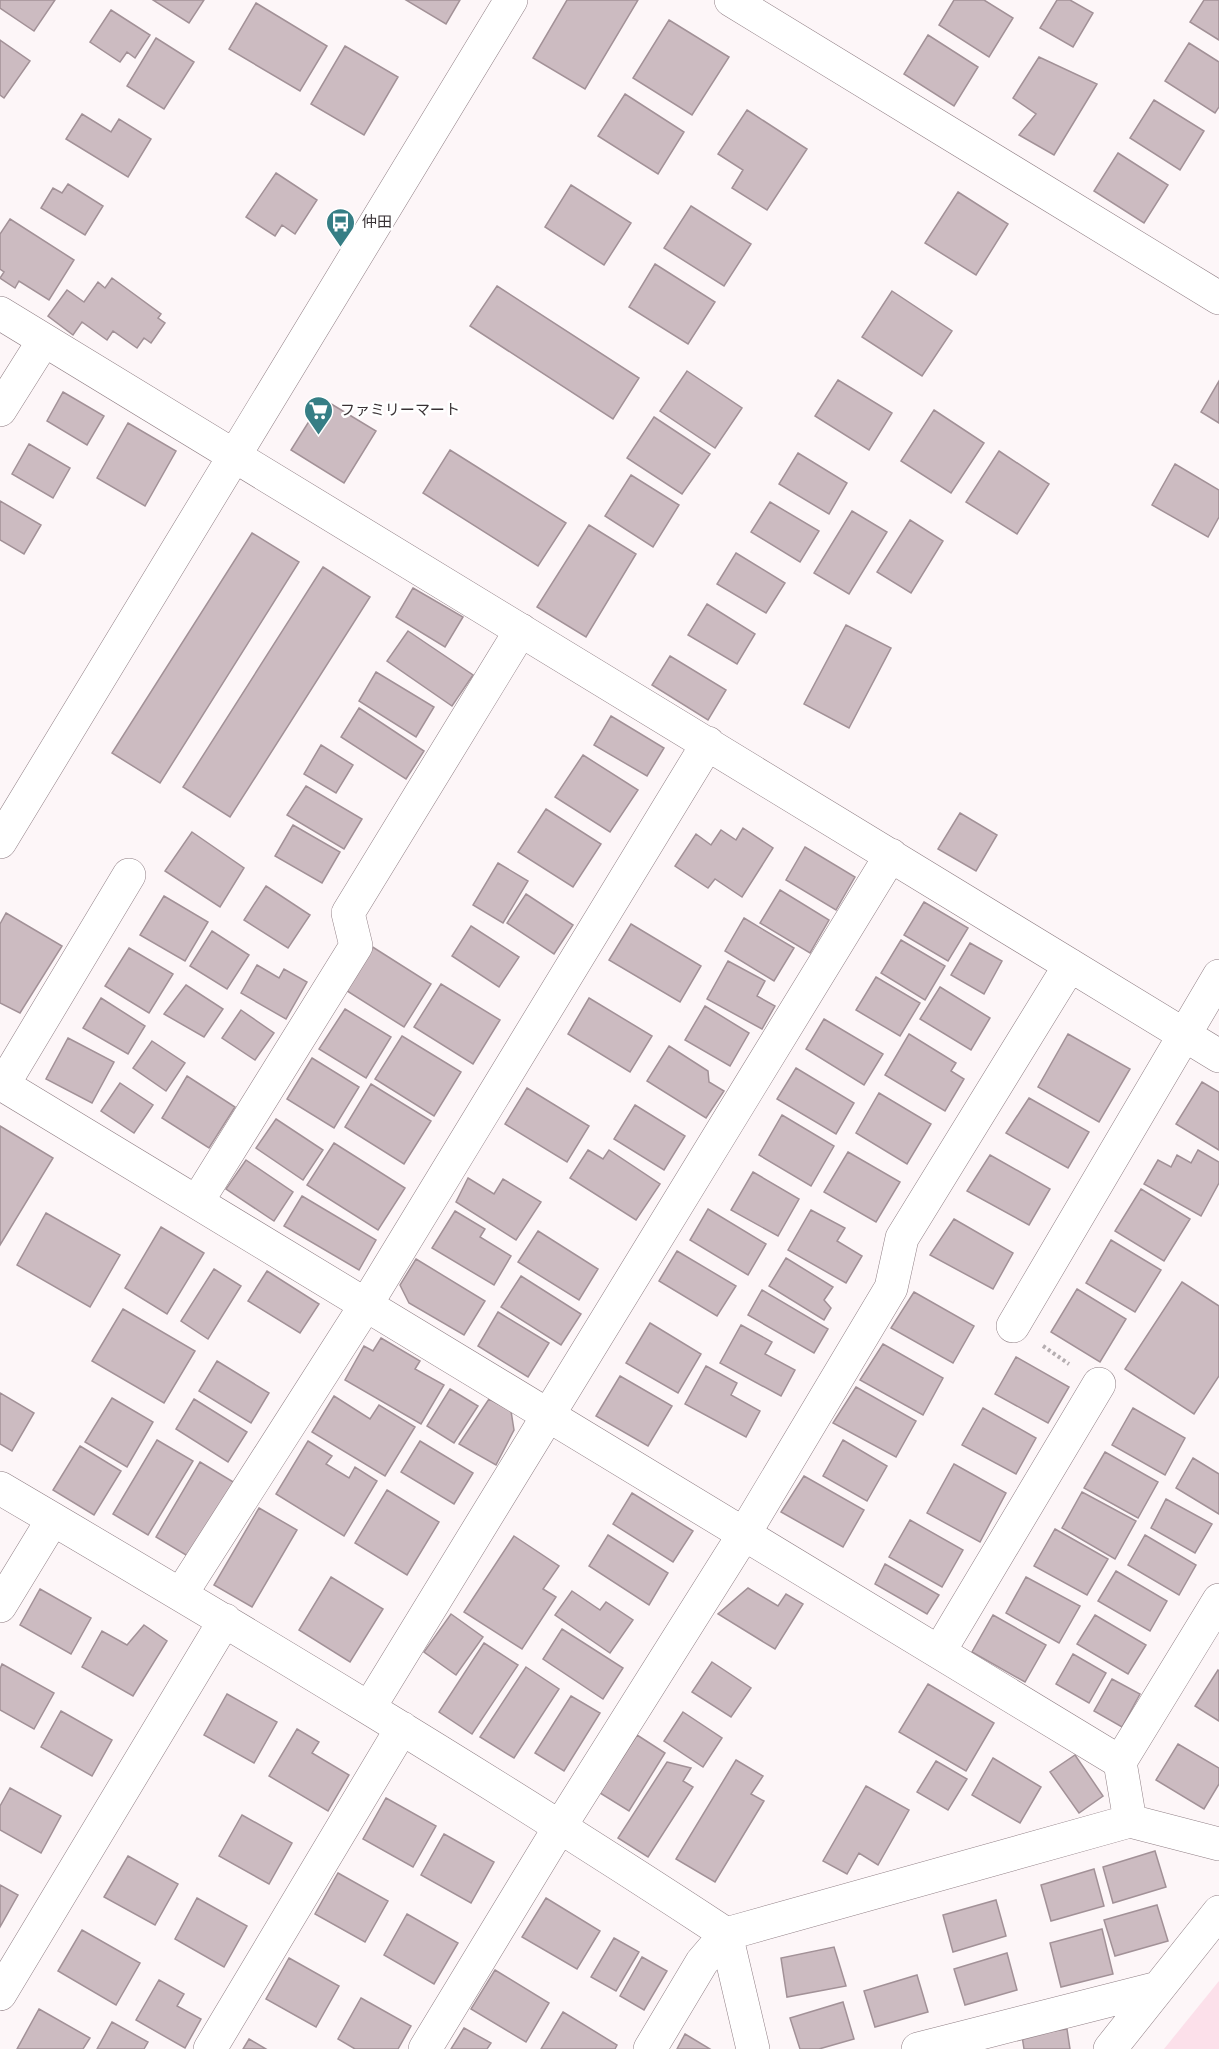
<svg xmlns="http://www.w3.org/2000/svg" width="1219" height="2049" font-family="Helvetica,'Noto Sans JP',sans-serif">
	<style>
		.green { fill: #fce0ea }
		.building { fill: #ccbbc1; stroke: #a29197; stroke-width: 1.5 }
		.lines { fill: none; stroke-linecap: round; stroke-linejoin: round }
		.minor-casing { stroke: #907f85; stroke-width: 34 }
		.path { stroke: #b5aeb1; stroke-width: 4; stroke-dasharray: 3 3; stroke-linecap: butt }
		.minor { stroke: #fff; stroke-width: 33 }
		.labels { text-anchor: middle; stroke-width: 5; stroke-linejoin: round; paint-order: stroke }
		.poi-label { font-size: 15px; fill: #383134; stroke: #fff; text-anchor: start }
	</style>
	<rect width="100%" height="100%" fill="#fdf6f8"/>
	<!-- green -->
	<path class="green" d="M1219,1981v68h-55z"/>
	<!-- building -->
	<path class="building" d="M0,0h55l-21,31 -34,-23z
		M153,0h51l-15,23z
		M406,0h54l-14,24z
		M567,0h71l-53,89 -52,-31z
		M954,0h30l29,18 -24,39 -50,-32z
		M1057,0h13l23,13 -20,34 -33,-19z
		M1204,0h15v40l-29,-18z
		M256,3l71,43 -27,45 -71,-42z
		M111,10l39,25 -15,23 -8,-6 -7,10 -30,-20z
		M669,20l60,37 -37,58 -59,-37z
		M928,35l50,32 -24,39 -50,-32z
		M156,38l38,24 -30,47 -37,-23z
		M0,40l30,21 -26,37 -4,-3z
		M1189,43l30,19v45l-4,6 -50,-32z
		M345,46l53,31 -34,58 -53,-31z
		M1039,57l58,27 -43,71 -35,-20 17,-21 -23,-16z
		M625,94l59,38 -26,42 -60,-38z
		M1154,100l50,31 -24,39 -50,-32z
		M747,110l60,39 -40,61 -35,-22 11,-18 -25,-16z
		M82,114l29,18 8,-13 32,20 -23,38 -62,-38z
		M1118,153l50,32 -24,38 -50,-32z
		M276,173l41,27 -22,34 -13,-9 -7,11 -29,-19z
		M68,184l35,22 -18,29 -44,-27 12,-20 9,5z
		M571,185l60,38 -27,42 -59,-38z
		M958,192l50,32 -32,51 -51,-32z
		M691,206l60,38 -27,42 -60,-38z
		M10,219l64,41 -25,40 -30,-19 -4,7 -15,-10 4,-6 -4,-3v-35z
		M655,264l60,38 -27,42 -59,-37z
		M112,278l49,36 -3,4 7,5 -14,20 -7,-5 -7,10 -24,-17 -6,9 -25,-18 -9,13 -25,-19 19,-26 17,12 14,-20 7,6z
		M497,286l142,92 -26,41 -143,-93z
		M892,291l60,40 -30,45 -60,-39z
		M687,371l55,37 -27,40 -55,-37z
		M838,380l54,33 -23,37 -54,-34z
		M1219,381v42l-18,-11z
		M63,392l41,24 -17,29 -40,-24z
		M323,399l53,32 -32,52 -53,-33z
		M934,410l50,33 -33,50 -50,-32z
		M654,417l56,37 -28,40 -55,-36z
		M128,423l48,28 -31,55 -48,-28z
		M29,444l41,24 -17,30 -41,-24z
		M450,450l116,73 -28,43 -115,-73z
		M999,451l50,33 -32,50 -51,-32z
		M798,453l49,30 -18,31 -50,-30z
		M1175,464l44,26v27l-11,20 -56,-32z
		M631,475l48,30 -26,42 -48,-31z
		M0,501l41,24 -17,29 -24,-14z
		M770,502l49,29 -19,31 -49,-30z
		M852,511l35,21 -38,62 -35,-21z
		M910,520l33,21 -32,52 -34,-21z
		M589,525l47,29 -50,83 -49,-30z
		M252,533l47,29 -139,221 -48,-30z
		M736,553l49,30 -19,30 -49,-29z
		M323,567l47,30 -140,220 -47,-30z
		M413,588l50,29 -18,30 -49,-30z
		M707,604l48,30 -18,30 -49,-29z
		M846,625l45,23 -42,80 -45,-24z
		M408,631l65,44 -21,31 -65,-45z
		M670,656l56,34 -18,30 -56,-35z
		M376,672l58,35 -18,30 -57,-36z
		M359,708l65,43 -18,28 -65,-42z
		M611,716l53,32 -17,28 -53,-31z
		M321,745l32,20 -17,28 -32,-19z
		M583,755l55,35 -28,42 -55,-35z
		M306,786l56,33 -18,30 -57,-34z
		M546,809l55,35 -28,43 -55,-35z
		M960,813l37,22 -21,36 -38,-22z
		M293,825l47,27 -18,31 -47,-27z
		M743,828l30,20 -31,49 -27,-18 -7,9 -33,-22 21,-32 15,11 10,-15 15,10z
		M192,832l52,36 -24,39 -55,-36z
		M805,847l50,30 -19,33 -50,-30z
		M498,863l30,18 -25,42 -30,-18z
		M266,886l44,29 -22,33 -44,-28z
		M780,890l49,30 -19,33 -50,-30z
		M526,894l47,31 -19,29 -47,-31z
		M164,896l44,26 -23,39 -45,-26z
		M924,902l44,26 -20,33 -44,-26z
		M6,913l56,33 -42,67 -20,-10v-79z
		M744,918l50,30 -20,33 -49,-30z
		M631,924l70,42 -21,36 -71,-42z
		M471,926l48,31 -20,30 -47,-31z
		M212,931l37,24 -22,34 -37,-23z
		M901,940l44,26 -20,34 -44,-27z
		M970,943l32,18 -18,33 -33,-19z
		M371,946l60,38 -27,43 -60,-38z
		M129,948l44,26 -24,39 -44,-27z
		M728,961l37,20 -8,15 18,10 -13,23 -55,-30z
		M257,965l22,13 5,-9 23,13 -21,37 -45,-26z
		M876,977l44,26 -20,33 -44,-26z
		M441,984l59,36 -27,44 -59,-37z
		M186,985l37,24 -19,28 -40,-23z
		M940,987l50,31 -19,32 -51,-31z
		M101,998l44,28 -17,28 -45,-26z
		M589,998l63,38 -22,36 -62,-38z
		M705,1006l44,27 -19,33 -45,-26z
		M345,1009l46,28 -25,41 -47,-29z
		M241,1010l33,23 -19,27 -33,-22z
		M824,1019l59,35 -19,31 -58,-36z
		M909,1034l47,29 -5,8 13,8 -19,32 -60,-36z
		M1068,1034l62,35 -31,53 -61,-35z
		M402,1036l59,36 -27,44 -59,-37z
		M68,1038l46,24 -22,41 -46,-24z
		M152,1041l33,22 -19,28 -33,-23z
		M669,1046l39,25 1,11 15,9 -18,27 -59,-37z
		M312,1058l47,29 -25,41 -47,-29z
		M796,1068l58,35 -18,31 -59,-35z
		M187,1076l48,31 -26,41 -47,-30z
		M1202,1082l17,10v58l-43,-26z
		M120,1083l33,22 -19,28 -33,-22z
		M371,1084l60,37 -27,43 -59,-37z
		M527,1088l62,38 -22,36 -62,-38z
		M879,1093l52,31 -24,40 -51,-31z
		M1029,1098l60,34 -21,36 -62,-35z
		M635,1105l50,31 -21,34 -50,-31z
		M782,1115l52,31 -23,40 -52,-31z
		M276,1119l47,31 -20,30 -47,-32z
		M0,1126l53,32 -53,87z
		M334,1143l71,45 -27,42 -71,-45z
		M588,1150l15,9 6,-9 51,34 -24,36 -66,-42z
		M1198,1150l21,12v21l-18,33 -57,-32 14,-24 13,7 6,-12 14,8z
		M848,1152l52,30 -24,40 -52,-30z
		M990,1155l60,34 -21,36 -62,-34z
		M246,1160l47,32 -19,29 -48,-32z
		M753,1172l46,27 -21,37 -47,-26z
		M468,1178l26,16 9,-15 38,23 -25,38 -60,-38z
		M1141,1189l49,30 -26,42 -49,-30z
		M302,1196l74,44 -17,30 -75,-44z
		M708,1209l58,35 -18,31 -58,-35z
		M811,1210l34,18 -8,13 25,15 -16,27 -58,-33z
		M455,1211l30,18 -5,8 31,19 -17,29 -62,-37z
		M46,1213l74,42 -30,52 -73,-42z
		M954,1219l59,34 -20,36 -63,-34z
		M161,1227l43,26 -37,61 -42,-26z
		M538,1231l60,38 -19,31 -61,-38z
		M1111,1240l50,30 -26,42 -49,-29z
		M677,1251l59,35 -19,30 -58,-35z
		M786,1258l47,29 -9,13 7,8 -7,12 -55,-34z
		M416,1259l69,42 -21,34 -55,-32 -9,-18z
		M214,1269l27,17 -33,53 -27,-18z
		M267,1271l52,33 -19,29 -52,-32z
		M521,1276l60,38 -20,31 -60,-38z
		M1182,1282l37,24v70l-25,38 -69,-45z
		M1077,1289l49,30 -26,43 -49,-30z
		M762,1290l66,39 -14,24 -66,-38z
		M914,1292l60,34 -21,37 -62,-35z
		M123,1309l72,42 -31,52 -72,-42z
		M498,1312l51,31 -21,34 -50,-31z
		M650,1323l51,31 -23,39 -52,-30z
		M741,1325l31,17 -7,12 30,16 -14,26 -61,-33z
		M381,1338l39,23 -5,8 29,16 -23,39 -76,-44 19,-34 9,5z
		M883,1344l60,34 -20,37 -63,-35z
		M1016,1357l53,30 -21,36 -53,-29z
		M217,1361l52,32 -18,30 -52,-32z
		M706,1366l31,17 -6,12 29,16 -14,26 -61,-33z
		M620,1376l52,30 -24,40 -52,-30z
		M856,1387l60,34 -20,36 -63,-34z
		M450,1389l28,17 -24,37 -27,-17z
		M0,1393l34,20 -22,38 -12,-7z
		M334,1396l36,23 9,-14 36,22 -30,49 -73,-44z
		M112,1398l41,24 -26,45 -42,-25z
		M194,1399l53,33 -19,30 -52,-33z
		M489,1399l22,12 3,19 -18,35 -37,-21z
		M983,1408l53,30 -20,36 -54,-29z
		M1133,1408l52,30 -20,37 -53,-30z
		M157,1440l36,21 -45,74 -35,-21z
		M843,1440l44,26 -20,35 -44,-25z
		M308,1441l24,15 -6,8 23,14 6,-11 22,14 -33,55 -68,-42z
		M420,1441l53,32 -19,31 -53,-32z
		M80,1446l41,25 -27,44 -41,-25z
		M1105,1452l53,30 -20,36 -54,-30z
		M1193,1458l26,16v40l-43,-26z
		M200,1462l35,21 -44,75 -35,-21z
		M954,1464l52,29 -26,49 -53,-29z
		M804,1476l60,34 -21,37 -62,-35z
		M387,1490l52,32 -32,53 -52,-32z
		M1082,1492l54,29 -21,38 -53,-31z
		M632,1493l61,38 -20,31 -60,-38z
		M1166,1499l46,25 -17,29 -44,-25z
		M259,1508l38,22 -45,77 -38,-22z
		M910,1520l53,30 -21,37 -53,-30z
		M1055,1529l53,30 -21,36 -53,-29z
		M608,1535l60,38 -19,32 -60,-39z
		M1145,1535l51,30 -17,30 -51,-30z
		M514,1536l45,30 -16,23 13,8 -34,52 -58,-37z
		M885,1564l54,31 -12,19 -52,-30z
		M1116,1571l51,30 -17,30 -52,-30z
		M331,1577l52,32 -33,53 -51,-32z
		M1026,1577l54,29 -21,37 -53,-30z
		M748,1588l30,18 8,-12 17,10 -28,45 -57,-35z
		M40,1589l51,29 -20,36 -51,-29z
		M572,1591l28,19 6,-8 27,18 -23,33 -55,-38z
		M451,1614l32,23 -27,38 -32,-23z
		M993,1615l53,30 -21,37 -53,-30z
		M1095,1615l51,30 -18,29 -51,-30z
		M144,1625l23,16 -34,55 -51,-29 20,-36 25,14z
		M562,1629l61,39 -20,31 -60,-40z
		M484,1643l34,22 -46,69 -33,-22z
		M1073,1654l33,19 -17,30 -33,-19z
		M712,1662l39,26 -20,29 -39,-25z
		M2,1664l52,29 -20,36 -34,-19v-41z
		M526,1667l33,22 -45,69 -34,-21z
		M1218,1670l1,1v50l-24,-15z
		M1112,1679l28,15 -18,33 -28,-16z
		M928,1684l66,39 -28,48 -67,-39z
		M227,1694l50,28 -23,41 -50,-28z
		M571,1696l29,17 -36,58 -29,-18z
		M61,1711l51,29 -20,36 -51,-29z
		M683,1712l39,26 -19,29 -39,-26z
		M297,1729l22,13 -7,11 37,22 -21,36 -59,-35z
		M637,1735l28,18 -36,58 -29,-18z
		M1178,1744l41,24v16l-15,25 -48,-29z
		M1075,1755l28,41 -24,17 -29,-41z
		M993,1758l48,29 -21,36 -48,-28z
		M736,1760l27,16 -12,18 13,7 -49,81 -39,-23z
		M936,1761l31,18 -19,31 -31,-18z
		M667,1762l24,6 -8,13 10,6 -45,70 -30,-19z
		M866,1786l43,24 -31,55 -19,-12 -12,21 -24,-13z
		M10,1788l51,28 -20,37 -41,-23v-24z
		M386,1798l50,28 -23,41 -50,-28z
		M242,1815l50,28 -23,41 -50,-28z
		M444,1834l50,28 -23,41 -50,-28z
		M1155,1851l11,36 -53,16 -10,-36z
		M128,1856l50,28 -23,41 -51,-28z
		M1094,1869l10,37 -53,15 -10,-36z
		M338,1873l50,28 -23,41 -50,-28z
		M0,1885l18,10 -18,32z
		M197,1898l50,28 -23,41 -49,-28z
		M546,1898l54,33 -23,38 -55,-32z
		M996,1900l10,36 -53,16 -10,-37z
		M1157,1905l11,36 -53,15 -11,-36z
		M407,1914l51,29 -24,41 -50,-29z
		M1102,1929l11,45 -52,13 -11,-44z
		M82,1930l58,33 -24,42 -58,-34z
		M614,1938l25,14 -23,39 -25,-14z
		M834,1947l12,39 -59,11 -6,-39z
		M1007,1953l10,37 -52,15 -11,-36z
		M642,1957l25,14 -23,39 -24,-14z
		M289,1958l50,28 -23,41 -50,-28z
		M495,1970l54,33 -23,39 -55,-33z
		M917,1975l11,37 -53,15 -11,-36z
		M159,1980l25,14 -7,12 24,13 -16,29 -49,-28z
		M361,1998l50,28 -13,23h-43l-17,-10z
		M843,2002l11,37 -35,10h-19l-10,-31z
		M39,2009l51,29 -7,11h-66z
		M563,2012l54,33 -2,4h-74z
		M112,2022l36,20 -4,7h-47z
		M464,2028l27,15 -4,6h-36z
		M1067,2029l3,20h-46l-2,-13z
		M685,2034l25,15h-33z
		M249,2039l17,10h-23z"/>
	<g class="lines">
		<defs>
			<path id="minor" d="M731,0l488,298
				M0,313l1219,743
				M0,410l44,-70
				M0,842l511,-842
				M0,1083l1120,679 10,59
				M3,1085l126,-210
				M197,1202l159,-256 -8,-33 173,-283
				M1013,1326l206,-350
				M0,1488c245,144 489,290 726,446l27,115
				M181,1594l186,-291 341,-560
				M0,1606l53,-87
				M939,1652l160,-268
				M369,1708l522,-853
				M1120,1762l99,-162
				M0,1994l225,-374
				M210,2049l192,-321
				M425,2049l136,-224 183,-291 147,-246 11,-50 168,-273
				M650,2049l52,-87 24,-28 404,-113 89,23
				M918,2049l240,-61
				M1110,2049l109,-137"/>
		</defs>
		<!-- minor casing -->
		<use href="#minor" class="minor-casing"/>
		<!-- path -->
		<path class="path" d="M1043,1346l26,18"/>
		<!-- minor -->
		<use href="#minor" class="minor"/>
	</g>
	<!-- icons -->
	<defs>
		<symbol id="bus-pin" viewBox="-11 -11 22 30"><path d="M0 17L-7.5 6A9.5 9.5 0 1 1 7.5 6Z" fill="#367e85" stroke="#fff"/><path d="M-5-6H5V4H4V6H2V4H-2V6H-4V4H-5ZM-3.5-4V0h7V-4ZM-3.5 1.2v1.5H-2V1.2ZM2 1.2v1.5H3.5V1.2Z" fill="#fff"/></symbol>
		<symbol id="supermarket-pin" viewBox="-11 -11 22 30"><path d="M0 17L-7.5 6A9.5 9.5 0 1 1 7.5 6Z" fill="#367e85" stroke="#fff"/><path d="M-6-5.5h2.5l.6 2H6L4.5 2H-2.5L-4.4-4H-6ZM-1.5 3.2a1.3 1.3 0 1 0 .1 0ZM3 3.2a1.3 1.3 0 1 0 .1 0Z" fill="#fff"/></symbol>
	</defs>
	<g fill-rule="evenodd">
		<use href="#bus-pin" x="324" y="206" width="33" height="45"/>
		<use href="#supermarket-pin" x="302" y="394" width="33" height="45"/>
	</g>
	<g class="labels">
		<!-- poi labels -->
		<g class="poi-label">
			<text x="362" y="227">仲田</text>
			<text x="340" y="415">ファミリーマート</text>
		</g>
	</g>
</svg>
